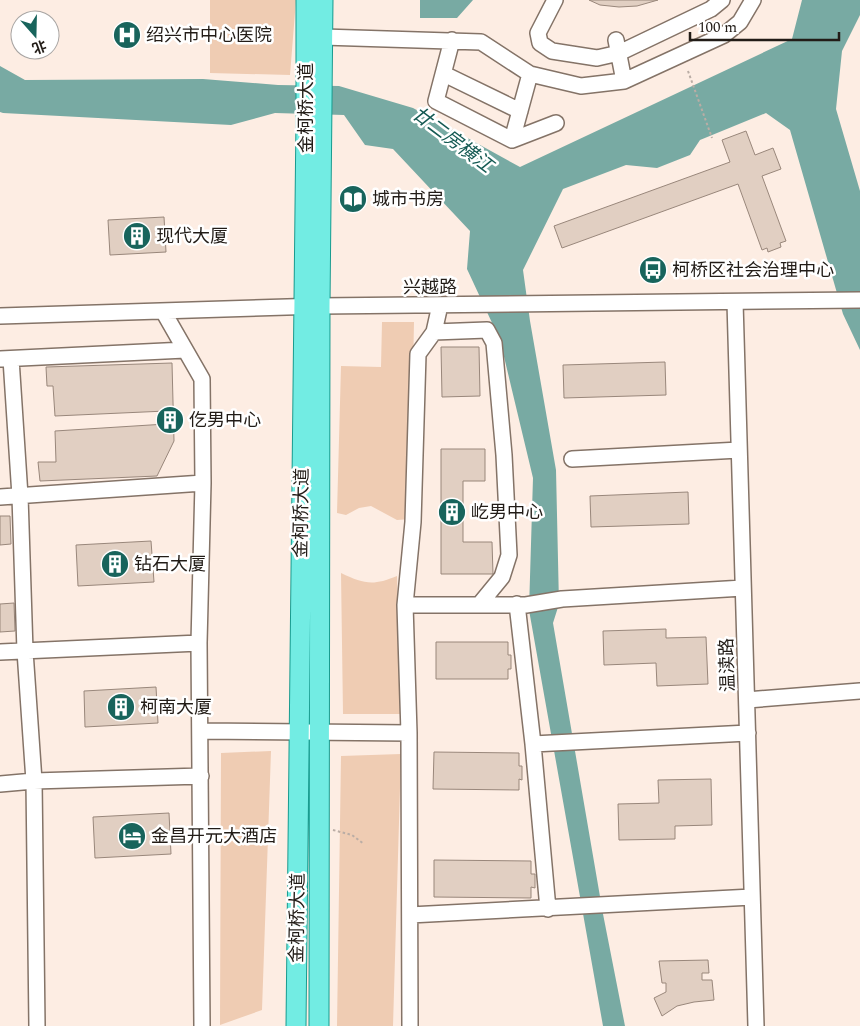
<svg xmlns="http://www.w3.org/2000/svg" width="860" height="1026" font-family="Spectral,'Noto Sans SC',serif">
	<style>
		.green { fill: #efccb3 }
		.water { fill: #78aaa3 }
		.building { fill: #e1cfc2; stroke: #99877b }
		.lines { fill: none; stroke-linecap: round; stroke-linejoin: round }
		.minor-casing { stroke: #847367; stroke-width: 18 }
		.major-casing { stroke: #199b8f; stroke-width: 21 }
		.path { stroke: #baada5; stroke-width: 2; stroke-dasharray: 2.5 2.5; stroke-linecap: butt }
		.minor { stroke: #fff; stroke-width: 15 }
		.major { stroke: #72ece3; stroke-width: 19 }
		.labels { text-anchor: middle; stroke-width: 5; stroke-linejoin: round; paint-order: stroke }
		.poi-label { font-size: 18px; fill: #221c17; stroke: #fff; text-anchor: start }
		.street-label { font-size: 18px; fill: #221c17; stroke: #fff }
		.water-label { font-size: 19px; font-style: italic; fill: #155a53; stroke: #fff }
	</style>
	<rect width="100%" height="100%" fill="#fdede3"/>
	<!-- green -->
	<path class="green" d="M210,0h86l-6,75 -80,-2z
		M382,322h32l-4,197 -13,1 -26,-14 -12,2 -13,7 -9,-2 4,-147 40,1z
		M341,573c23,11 32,13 56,3l4,138h-58z
		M271,751l-9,259 -42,15 1,-272z
		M401,754l-8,272h-56l4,-270z"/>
	<!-- water -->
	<path class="water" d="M420,0h53l-16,18h-37z
		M802,0h58v15l-18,36 -6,58 24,82v159l-17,-36 -53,-184 -24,-17 -66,27 -10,15 -33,13 -31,-3 -63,24 -40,81 7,51 26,149 3,134 -6,19 50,291 22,112h-22l-74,-416 4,-132 -33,-138 -33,-71 3,-38 -77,-82 -28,-4 -21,-30 -69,-2 -44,12 -228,-12 -3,-1v-46l25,14 178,-1 75,6 61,1 74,22 107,59 272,-128z"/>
	<!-- building -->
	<path class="building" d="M589,0h69l-21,6 -18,1 -19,-2z
		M746,131l9,24 18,-7 8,21 -19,7 24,65 -6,2 1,4 -13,5 -1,-4 -5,2 -24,-66 -176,64 -8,-22 176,-64 -8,-22z
		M164,217l2,35 -56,3 -2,-35z
		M441,347h38l1,49 -38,1z
		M665,362l1,33 -102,3 -1,-33z
		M172,363l2,78 -17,35 -117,5 -2,-19h18l-1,-31 111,-7v-13l-111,5 -2,-30h-6l-1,-19z
		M441,449h44v32h-22v61h29l1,32h-52z
		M688,492l1,32 -98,3 -1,-31z
		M0,516h10l1,28 -11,1z
		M151,541l3,41 -76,4 -2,-41z
		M14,603l1,28 -15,1v-28z
		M666,629v9l40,-1 2,47 -51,2 -1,-23 -52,2 -1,-34z
		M436,642h72v13h3v14h-3v10h-72z
		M156,687l2,36 -73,4 -1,-36z
		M434,752l85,1v13h3v14l-3,-1v11l-86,-1z
		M711,779l1,46 -37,1v13l-56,1 -1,-36 41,-1 -1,-23z
		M169,813l2,41 -76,4 -2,-41z
		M434,860l97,1v13h4v14l-4,-1v11l-97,-1z
		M708,960l1,13h-7v7h10l2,20 -20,2 -17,4 -15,10 -8,-18 12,-6v-9h-4l-3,-22z"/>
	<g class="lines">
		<defs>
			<path id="minor" d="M555,0l-17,33 2,10 12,8 45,7 22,-5 92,-44 11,-9
				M323,37l158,5 49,32 51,12 43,-5 100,-46 16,-13 13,-22
				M452,40l-16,61 76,39 44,-17
				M616,40l8,41
				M444,74l76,37
				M512,140l18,-66
				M735,302l21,724
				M163,311l39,68 1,104 -4,160 3,383
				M0,316l320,-10 540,-6
				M434,332l53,-2 7,13 10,112 5,100 -7,22 -23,28
				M0,359l185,-9
				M11,359l9,137 5,155 9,130 3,245
				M572,459l167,-9
				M0,497l203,-14
				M517,604l16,140 15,165
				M405,605h121l36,-6 181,-11
				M0,652l199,-9
				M747,700l113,-9
				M200,731l209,2
				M533,744l215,-11
				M0,784l34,-3 167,-5
				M410,915l342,-18
				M410,1026l-1,-293 -4,-128 8,-83 5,-168 16,-22 6,-27"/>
			<path id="major" d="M296,1026l10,-909v-117
				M319,1026l1,-720 3,-306"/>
		</defs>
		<!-- minor casing -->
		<use href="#minor" class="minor-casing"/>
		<!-- major casing -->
		<use href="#major" class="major-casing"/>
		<!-- path -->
		<path class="path" d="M688,71l24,67
			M333,830l19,5 12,9"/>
		<!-- minor -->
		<use href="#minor" class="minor"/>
		<!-- major -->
		<use href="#major" class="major"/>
	</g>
	<!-- icons -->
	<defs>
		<symbol id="hospital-disc" viewBox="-11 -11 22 22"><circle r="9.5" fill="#18645c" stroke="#fff"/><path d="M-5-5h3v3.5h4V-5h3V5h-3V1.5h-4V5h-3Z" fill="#fff"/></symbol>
		<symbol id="library-disc" viewBox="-11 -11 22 22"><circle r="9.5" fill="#18645c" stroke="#fff"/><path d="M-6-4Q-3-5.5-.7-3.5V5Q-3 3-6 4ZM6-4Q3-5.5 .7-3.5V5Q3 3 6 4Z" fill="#fff"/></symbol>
		<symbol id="building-disc" viewBox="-11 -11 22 22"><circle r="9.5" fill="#18645c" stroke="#fff"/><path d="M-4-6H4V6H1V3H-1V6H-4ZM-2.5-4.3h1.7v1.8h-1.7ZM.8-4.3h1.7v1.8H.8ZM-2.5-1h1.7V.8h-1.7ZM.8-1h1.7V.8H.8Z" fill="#fff"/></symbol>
		<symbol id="bus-disc" viewBox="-11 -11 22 22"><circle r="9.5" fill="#18645c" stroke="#fff"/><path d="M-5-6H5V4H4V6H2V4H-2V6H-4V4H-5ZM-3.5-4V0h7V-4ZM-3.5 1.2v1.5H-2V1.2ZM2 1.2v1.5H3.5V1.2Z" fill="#fff"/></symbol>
		<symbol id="hotel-disc" viewBox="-11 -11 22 22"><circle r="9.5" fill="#18645c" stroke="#fff"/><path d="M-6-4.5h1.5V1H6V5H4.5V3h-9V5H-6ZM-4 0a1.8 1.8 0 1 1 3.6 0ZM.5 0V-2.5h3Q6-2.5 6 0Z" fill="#fff"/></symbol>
	</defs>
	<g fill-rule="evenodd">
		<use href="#hospital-disc" x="111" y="19" width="32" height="32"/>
		<use href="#library-disc" x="337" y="183" width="32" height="32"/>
		<use href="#building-disc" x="121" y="220" width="32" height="32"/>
		<use href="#bus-disc" x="637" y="254" width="32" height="32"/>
		<use href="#building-disc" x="154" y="404" width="32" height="32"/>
		<use href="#building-disc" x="436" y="496" width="32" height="32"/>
		<use href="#building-disc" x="99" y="548" width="32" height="32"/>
		<use href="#building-disc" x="105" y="691" width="32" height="32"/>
		<use href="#hotel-disc" x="116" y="820" width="32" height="32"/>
	</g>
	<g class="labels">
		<!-- poi labels -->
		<g class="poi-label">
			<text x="146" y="41">绍兴市中心医院</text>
			<text x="372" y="205">城市书房</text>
			<text x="156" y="242">现代大厦</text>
			<text x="672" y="276">柯桥区社会治理中心</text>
			<text x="189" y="426">仡男中心</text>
			<text x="471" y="518">屹男中心</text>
			<text x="134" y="570">钻石大厦</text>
			<text x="140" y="713">柯南大厦</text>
			<text x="151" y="842">金昌开元大酒店</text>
		</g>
		<!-- street labels -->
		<g class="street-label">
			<text transform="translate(306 108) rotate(-90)" y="6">金柯桥大道</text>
			<text x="430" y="293">兴越路</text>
			<text transform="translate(301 513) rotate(-89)" y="6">金柯桥大道</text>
			<text transform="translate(727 665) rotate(-92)" y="6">温渎路</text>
			<text transform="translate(297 918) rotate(-89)" y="6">金柯桥大道</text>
		</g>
		<!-- water labels -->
		<g class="water-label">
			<text transform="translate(453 139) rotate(37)" y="7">廿二房横江</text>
		</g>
	</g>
	<!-- north arrow -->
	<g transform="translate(35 35) rotate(160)"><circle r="24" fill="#ffffff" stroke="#a7a4a2"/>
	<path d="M0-4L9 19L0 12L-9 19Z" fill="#18645c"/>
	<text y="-8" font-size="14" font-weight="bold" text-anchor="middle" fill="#221c17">北</text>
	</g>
	<!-- scale -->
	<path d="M690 32v8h149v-8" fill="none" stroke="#221c17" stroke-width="2.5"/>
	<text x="698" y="32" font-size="15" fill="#221c17" stroke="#ffffff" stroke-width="4" paint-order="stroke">100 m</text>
</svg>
